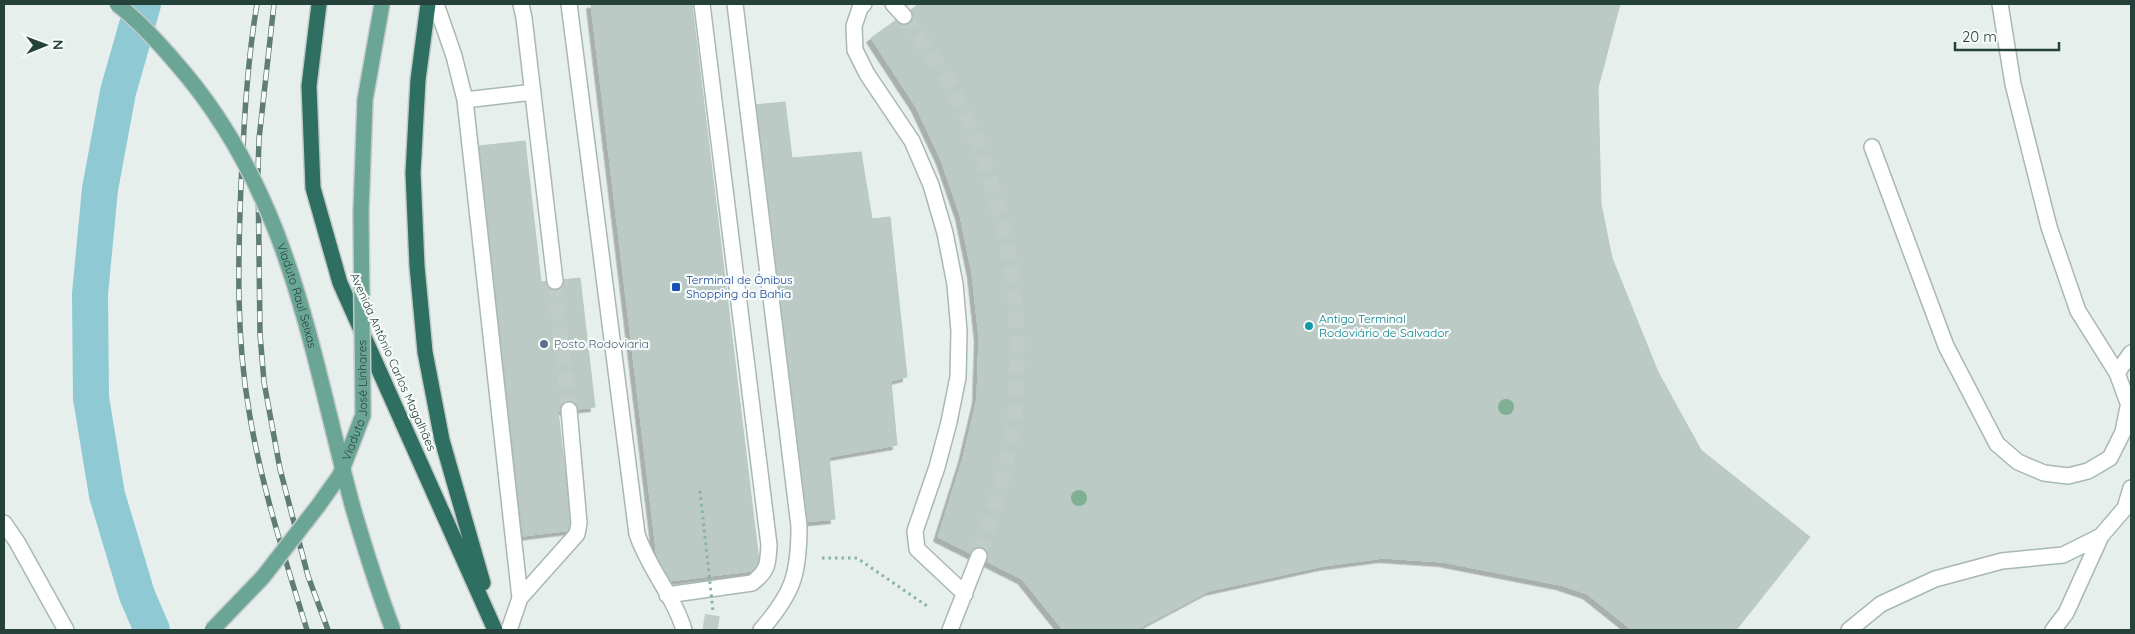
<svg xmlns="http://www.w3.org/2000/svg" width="2135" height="634" font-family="Quicksand,sans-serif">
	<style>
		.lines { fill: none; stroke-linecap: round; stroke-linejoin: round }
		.canal { stroke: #8ec9d4; stroke-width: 36 }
		.building { fill: #bbcac4; stroke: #b8c9c2; filter: url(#shadow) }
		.minor-tunnel { stroke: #bfccc8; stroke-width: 15; stroke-dasharray: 15 8; stroke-linecap: butt }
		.minor-casing { stroke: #a8b8b2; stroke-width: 18 }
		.highway-casing { stroke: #c2cac8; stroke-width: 18 }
		.path { stroke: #86b3a5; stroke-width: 3; stroke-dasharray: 2.5 4; stroke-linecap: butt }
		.minor { stroke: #fff; stroke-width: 15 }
		.highway { stroke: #2f6f62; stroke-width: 15 }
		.rail-casing { stroke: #5f7d75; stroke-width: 5.5 }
		.rail { stroke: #f7fbf9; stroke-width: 4; stroke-dasharray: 11; stroke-linecap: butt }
		.major-bridge-casing { stroke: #c2cac8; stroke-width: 18; stroke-linecap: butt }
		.path-bridge { stroke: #86b3a5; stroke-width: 3; stroke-dasharray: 2.5 4; stroke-linecap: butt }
		.major-bridge { stroke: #6aa596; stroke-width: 15 }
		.tree { fill: #80af93 }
		.transit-dot { fill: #1a4fb4; stroke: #f7fbf9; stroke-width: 2 }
		.culture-dot { fill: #0f9aa8; stroke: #f7fbf9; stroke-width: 2 }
		.service-dot { fill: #5c6f8a; stroke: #f7fbf9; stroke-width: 2 }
		.labels { text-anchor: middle; stroke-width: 4.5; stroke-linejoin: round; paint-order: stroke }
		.transit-label { font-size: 12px; fill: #164399; stroke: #f7fbf9; text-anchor: start }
		.street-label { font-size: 12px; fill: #24423a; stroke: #f7fbf9 }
		.culture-label { font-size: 12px; fill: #0d838f; stroke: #f7fbf9; text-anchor: start }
		.service-label { font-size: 12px; fill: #4e5e75; stroke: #f7fbf9; text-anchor: start }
	</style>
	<defs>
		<filter id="shadow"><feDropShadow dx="-4.5" dy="4.5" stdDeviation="0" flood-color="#0004"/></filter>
	</defs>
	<rect width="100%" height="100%" fill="#e6efeb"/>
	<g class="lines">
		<!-- canal -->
		<path class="canal" d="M143,4l-25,88 -18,97 -10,105 1,104 16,97 30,100 15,35"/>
	</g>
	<!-- building -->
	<path class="building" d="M591,4h101l68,566 -100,12z
		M919,4h701l-22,84 3,116 11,54 46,114 43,78 109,87 -74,93h-104l-45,-36 -27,-9 -117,-23 -60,-4 -60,8 -114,25 -73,39h-73l-41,-51 -84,-42 25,-79 14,-59 2,-62 -7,-64 -12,-58 -19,-55 -25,-53 -45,-69z
		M1002,4h27l16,4 33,5 -12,31 -10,-5 -21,-5 3,-11 -39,-13z
		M1349,4h35l24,48 21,16 71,24v29l-85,-50z
		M1441,4h61l-3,42 -49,-3 -11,-8z
		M1078,13l50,7 -3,37 -19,35 -36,30 -35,9 -23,-53 26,-4 -6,-10 24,-25 10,5z
		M1128,20l34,4 -44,78 -71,68 -12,-39 35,-9 36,-30 19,-35z
		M785,102l7,56 69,-6 11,67 18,-2 17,160 -16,4 6,64 -68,12 6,62 -31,3 -50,-417z
		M525,141l16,141 39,-4 15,129 -37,4 14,119 -49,6 -44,-390z
		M1518,296l18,47 -42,19 -32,23 -20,53 -3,25 -45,-1 56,-100z
		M1069,348l89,53 71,82 -42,12 -31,-57 -30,-21 -33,-12 -26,-4z"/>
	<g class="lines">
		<!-- minor-tunnel -->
		<path class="minor-tunnel" d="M904,16c16,25 37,50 50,76 47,90 68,194 62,294 -1,13 0,28 -3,41 -7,44 -20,86 -34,129
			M555,281l14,129
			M710,630l3,-19"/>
		<defs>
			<path id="minor" d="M436,4l18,52 11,44 55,498
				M521,4l3,14 31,263
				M569,4l68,530c12,36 37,62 47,96
				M735,4l64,522c0,49 -6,67 -38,104
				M864,4l-4,4 -6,18 1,24 12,24 45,67 19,44 14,48 10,51 4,47 -1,46 -9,45 -12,45 -22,64 2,18 48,45
				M893,4l11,12
				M2000,4l13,80 36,143 29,84 39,62 14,38
				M465,100l68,-8
				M1872,147l74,199 51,98 21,18 26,11 24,3 20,-5 22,-13 13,-26 6,-30
				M2117,373l14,-20
				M4,523l13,19 49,88
				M667,595l85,-12c16,-12 16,-19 17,-38l-67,-541
				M509,630l11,-32 57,-64 2,-11 -10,-113
				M950,630l29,-74
				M1849,630l32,-26 54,-25 67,-18 61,-6 38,-19 24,-28 6,-20
				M2053,630l13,-17 35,-77"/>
			<path id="highway" d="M319,4l-10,82 4,102 27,95 155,347
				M428,4l-10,76 -5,93 4,93 8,86 17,88 41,143"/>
		</defs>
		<!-- minor casing -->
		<use href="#minor" class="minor-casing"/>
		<!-- highway casing -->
		<use href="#highway" class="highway-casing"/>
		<!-- path -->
		<path class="path" d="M822,558h35l73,50"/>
		<!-- minor -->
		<use href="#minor" class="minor"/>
		<!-- highway -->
		<use href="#highway" class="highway"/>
		<defs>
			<path id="rail" d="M257,4c-10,59 -13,120 -16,181 -3,75 -5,151 8,226 12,74 36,148 58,219
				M274,4l-15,135 -1,33 2,162 4,48 16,87 28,107 20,54"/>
		</defs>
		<!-- rail casing -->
		<use href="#rail" class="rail-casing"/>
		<!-- rail -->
		<use href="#rail" class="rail"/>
		<defs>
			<g id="major-bridge">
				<path id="s1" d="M117,4c22,17 41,38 59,59 115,131 133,283 177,445 12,41 25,82 40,122"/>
				<path id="s2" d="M212,630l51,-53 55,-71 22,-31 23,-60 -2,-203 4,-112 17,-96"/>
			</g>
		</defs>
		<!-- major-bridge casing -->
		<use href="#major-bridge" class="major-bridge-casing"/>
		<!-- path-bridge -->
		<path class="path-bridge" d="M700,491l13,120"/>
		<!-- major-bridge -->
		<use href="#major-bridge" class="major-bridge"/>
	</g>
	<!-- trees -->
	<g class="tree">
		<circle cx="1506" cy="407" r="8"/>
		<circle cx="1079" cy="498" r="8"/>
	</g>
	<!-- markers -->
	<rect class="transit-dot" x="671" y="282" width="10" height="10" rx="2.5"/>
	<circle class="culture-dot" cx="1309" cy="326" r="5"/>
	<circle class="service-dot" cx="544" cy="344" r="5"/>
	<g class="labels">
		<!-- transit labels -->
		<g class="transit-label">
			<text x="686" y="284">Terminal de Ônibus<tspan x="686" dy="14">Shopping da Bahia</tspan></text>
		</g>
		<!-- street labels -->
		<g class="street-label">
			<text dy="4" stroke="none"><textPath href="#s1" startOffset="348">Viaduto Raul Seixas</textPath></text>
			<text transform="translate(393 362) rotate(66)" y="4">Avenida Antônio Carlos Magalhães</text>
			<text dy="4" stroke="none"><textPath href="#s2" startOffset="279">Viaduto José Linhares</textPath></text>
		</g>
		<!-- culture labels -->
		<g class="culture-label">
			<text x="1319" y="323">Antigo Terminal<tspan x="1319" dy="14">Rodoviário de Salvador</tspan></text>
		</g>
		<!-- service labels -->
		<g class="service-label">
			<text x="554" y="348">Posto Rodoviaria</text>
		</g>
	</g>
	<!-- border -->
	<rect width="2135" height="634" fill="none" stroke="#24423a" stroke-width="10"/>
	<!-- north arrow -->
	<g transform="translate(45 45) rotate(89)" stroke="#f7fbf9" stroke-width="4" paint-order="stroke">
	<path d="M0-4L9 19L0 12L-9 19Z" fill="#24423a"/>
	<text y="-8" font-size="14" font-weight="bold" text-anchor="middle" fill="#24423a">N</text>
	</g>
	<!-- scale -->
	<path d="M1955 42v8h104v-8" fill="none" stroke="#24423a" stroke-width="2.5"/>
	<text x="1962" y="42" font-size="15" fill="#24423a" stroke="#f7fbf9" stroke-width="4" paint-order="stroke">20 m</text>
</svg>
